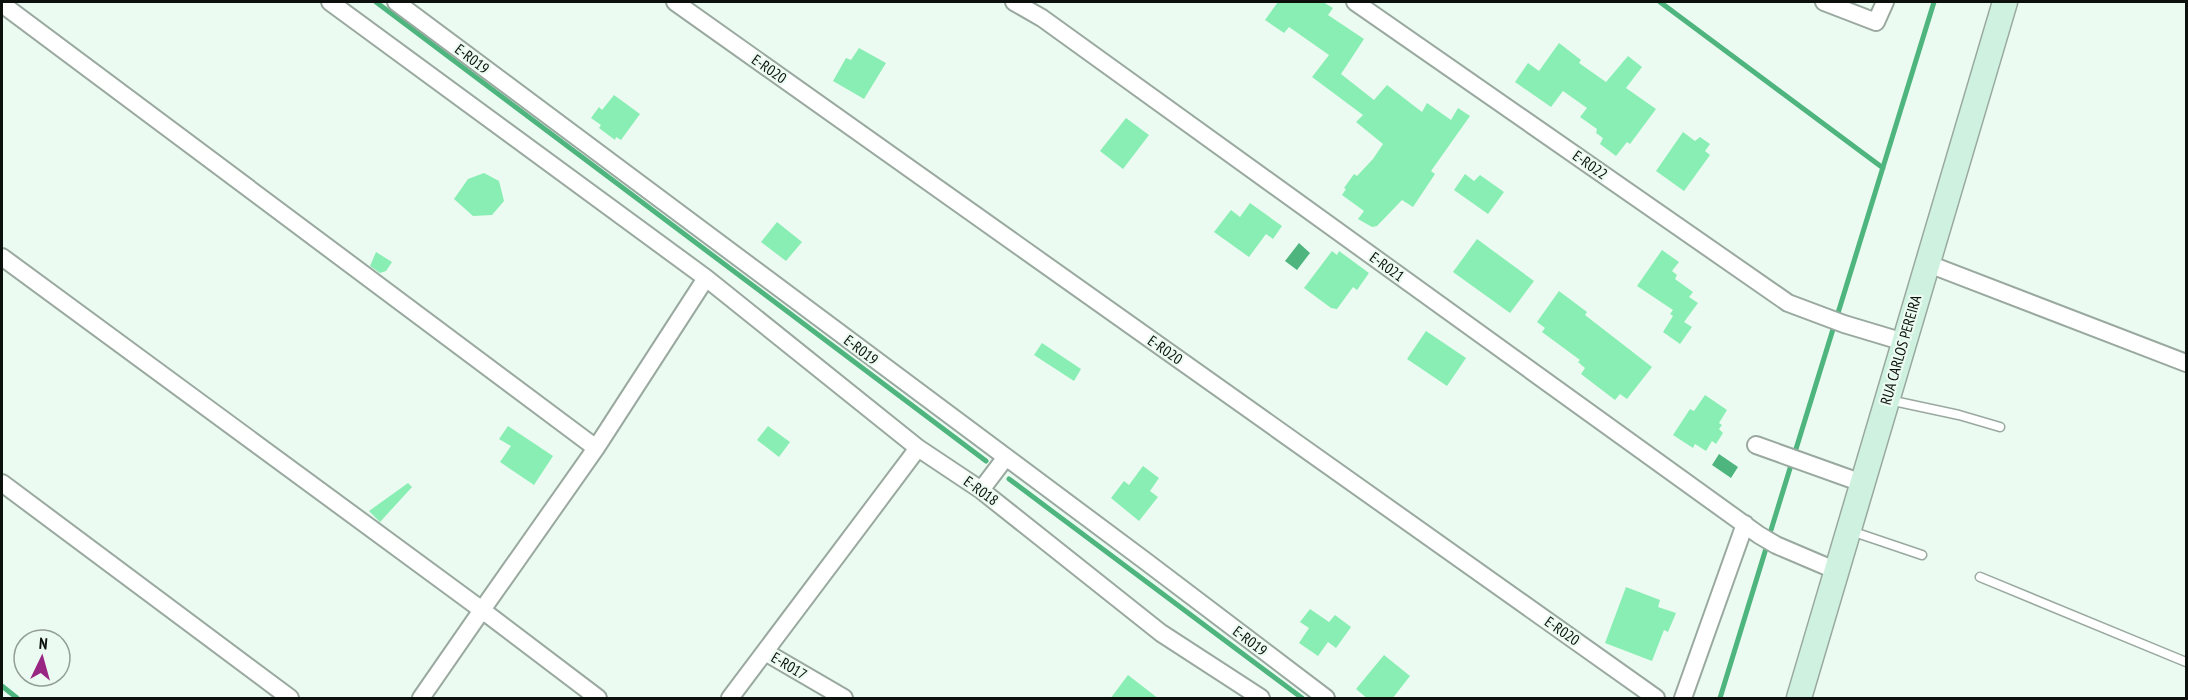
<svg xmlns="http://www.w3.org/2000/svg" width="2188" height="700" font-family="'PT Sans Narrow',sans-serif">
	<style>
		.water { fill: #4fb57e }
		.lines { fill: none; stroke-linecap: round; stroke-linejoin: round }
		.stream { stroke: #4fb57e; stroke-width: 5 }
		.building { fill: #89eeb3 }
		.lane-casing { stroke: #9aa99f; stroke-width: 11 }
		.street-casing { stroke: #9aa99f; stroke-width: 20 }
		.secondary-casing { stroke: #9aa99f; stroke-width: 27 }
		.lane { stroke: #fff; stroke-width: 8 }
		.street { stroke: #fff; stroke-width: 16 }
		.secondary { stroke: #cef2df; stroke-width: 24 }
		.labels { text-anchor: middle; stroke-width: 4.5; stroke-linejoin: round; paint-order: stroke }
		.street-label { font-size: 15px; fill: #0c110d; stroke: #ebfbf1 }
	</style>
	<rect width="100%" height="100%" fill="#ebfbf1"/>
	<!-- water -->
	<path class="water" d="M1299,243l11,10 -13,17 -12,-9z
		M1719,454l19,13 -7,11 -19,-13z"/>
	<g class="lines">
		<!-- stream -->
		<path class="stream" d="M376,2l610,459
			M1660,2l223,166
			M1009,479l293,219
			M1771,530l163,-528
			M2,686l15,12
			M1720,698l48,-156"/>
	</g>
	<!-- building -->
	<path class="building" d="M1278,2h45l10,6 -5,7 36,24 -23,35 33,26 13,-15 35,27 5,-9 24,17 7,-12 12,8 -39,55 4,3 -22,33 -11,-7 -25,26 -5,1 -14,-8 6,-8 -22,-16 4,-6 -2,-1 10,-14 3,2 16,-17 10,-15 -27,-22 7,-7 -51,-38 17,-22 -40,-28 -5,6 -19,-13z
		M1559,43l22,17 -2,3 27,19 22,-26 14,11 -16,21 30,21 -26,35 -3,-2 -11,14 -16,-12 3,-6 -7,-5 1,-4 -17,-12 7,-9 -24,-17 -12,16 -36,-25 13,-19 11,8z
		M859,48l27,15 -22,36 -31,-18 13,-23 5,2z
		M614,95l26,19 -19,26 -5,-3 -1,3 -16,-12 2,-3 -10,-7 8,-11 3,3z
		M1126,118l23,17 -26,34 -23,-18z
		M1683,132l12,9 5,-4 10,7 -5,7 5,4 -26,36 -28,-20z
		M484,173l15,8 5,20 -12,14 -19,1 -19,-17 14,-20z
		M1465,174l9,7 6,-6 24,17 -16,22 -34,-24z
		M1250,203l32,23 -9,13 -7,-5 -17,23 -35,-25 17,-22 9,7z
		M777,222l25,20 -16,19 -25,-19z
		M1477,239l57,42 -24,32 -57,-41z
		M1662,250l17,12 -7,9 5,4 -2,4 18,13 -4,5 9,6 -14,19 8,5 -12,17 -17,-12 10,-16 -3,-2 3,-4 -36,-24z
		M1332,251l5,4 2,-4 30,22 -12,17 -4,-3 -16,22 -6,-1 -27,-20z
		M376,252l16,10 -6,9 -6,2 -10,-7z
		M1559,291l28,21 -2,3 67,52 -25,32 -7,-5 -5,6 -34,-26 4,-6 -7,-6 2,-2 -38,-28 3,-4 -8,-6z
		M1426,331l40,27 -19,28 -40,-27z
		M1042,343l39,26 -7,12 -40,-26z
		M1705,395l22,15 -8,13 3,2 -3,4 4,4 -7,11 -4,-3 -6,10 -11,-7 -2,4 -20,-13 17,-26 4,2z
		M508,426l45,30 -19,29 -34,-23 11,-16 -12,-7z
		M768,426l22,16 -11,15 -22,-17z
		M1143,466l16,12 -9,13 8,6 -19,24 -28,-23 13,-17 5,4z
		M408,483l4,4 -32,35 -11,-11z
		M1626,587l34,13 -2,7 18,6 -8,19 -4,-2 -12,31 -47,-18z
		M1310,609l19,13 6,-7 16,12 -15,21 -8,-6 -10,14 -19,-13 10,-15 -9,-6z
		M1384,655l26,21 -18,23h-24l-12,-10z
		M1128,675l31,24h-49z"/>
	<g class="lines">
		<defs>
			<path id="lane" d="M1889,400l70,15 41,12
				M1851,531l71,24
				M1980,577l206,85"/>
			<path id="street" d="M330,2l376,276 212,170 63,42 180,143 100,65
				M396,2l748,558 182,138
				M675,2l981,696
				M1014,2l28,16 717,517 17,10 61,26
				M1355,2l433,301 56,21 60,18
				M1824,2l52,20 9,-20
				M2,4l594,444
				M2,257l480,353 114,-162 110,-170
				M1926,263l260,100
				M1756,445l106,38
				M2,483l288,215
				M981,490l25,-33
				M765,652l79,46
				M421,698l61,-88 116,88
				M730,698l188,-250
				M1683,698l62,-174"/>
			<path id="secondary" d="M1799,698l206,-696"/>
		</defs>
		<!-- lane casing -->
		<use href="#lane" class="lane-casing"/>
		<!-- street casing -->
		<use href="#street" class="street-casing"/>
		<!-- secondary casing -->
		<use href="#secondary" class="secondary-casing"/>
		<!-- lane -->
		<use href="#lane" class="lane"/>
		<!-- street -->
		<use href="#street" class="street"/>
		<!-- secondary -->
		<use href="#secondary" class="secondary"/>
	</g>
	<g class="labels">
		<!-- street labels -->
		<g class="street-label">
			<text transform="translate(472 59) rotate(37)" y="5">E-R019</text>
			<text transform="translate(769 69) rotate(35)" y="5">E-R020</text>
			<text transform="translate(1590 165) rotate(35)" y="5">E-R022</text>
			<text transform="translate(1387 267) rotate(36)" y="5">E-R021</text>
			<text transform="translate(861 350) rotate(37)" y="5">E-R019</text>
			<text transform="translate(1165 350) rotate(35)" y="5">E-R020</text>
			<text transform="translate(1901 350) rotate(-74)" y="5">RUA CARLOS PEREIRA</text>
			<text transform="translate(981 491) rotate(36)" y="5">E-R018</text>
			<text transform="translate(1562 631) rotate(35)" y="5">E-R020</text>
			<text transform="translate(1250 641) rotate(37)" y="5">E-R019</text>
			<text transform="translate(789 666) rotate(31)" y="5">E-R017</text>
		</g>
	</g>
	<!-- border -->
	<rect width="2188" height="700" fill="none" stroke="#0c110d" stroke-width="6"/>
	<!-- north arrow -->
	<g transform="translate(42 658) rotate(5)"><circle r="28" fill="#ebfbf1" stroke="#929d96" stroke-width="1.5"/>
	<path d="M0-4.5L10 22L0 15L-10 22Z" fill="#992683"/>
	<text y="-9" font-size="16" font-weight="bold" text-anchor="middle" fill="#0c110d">N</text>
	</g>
</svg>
